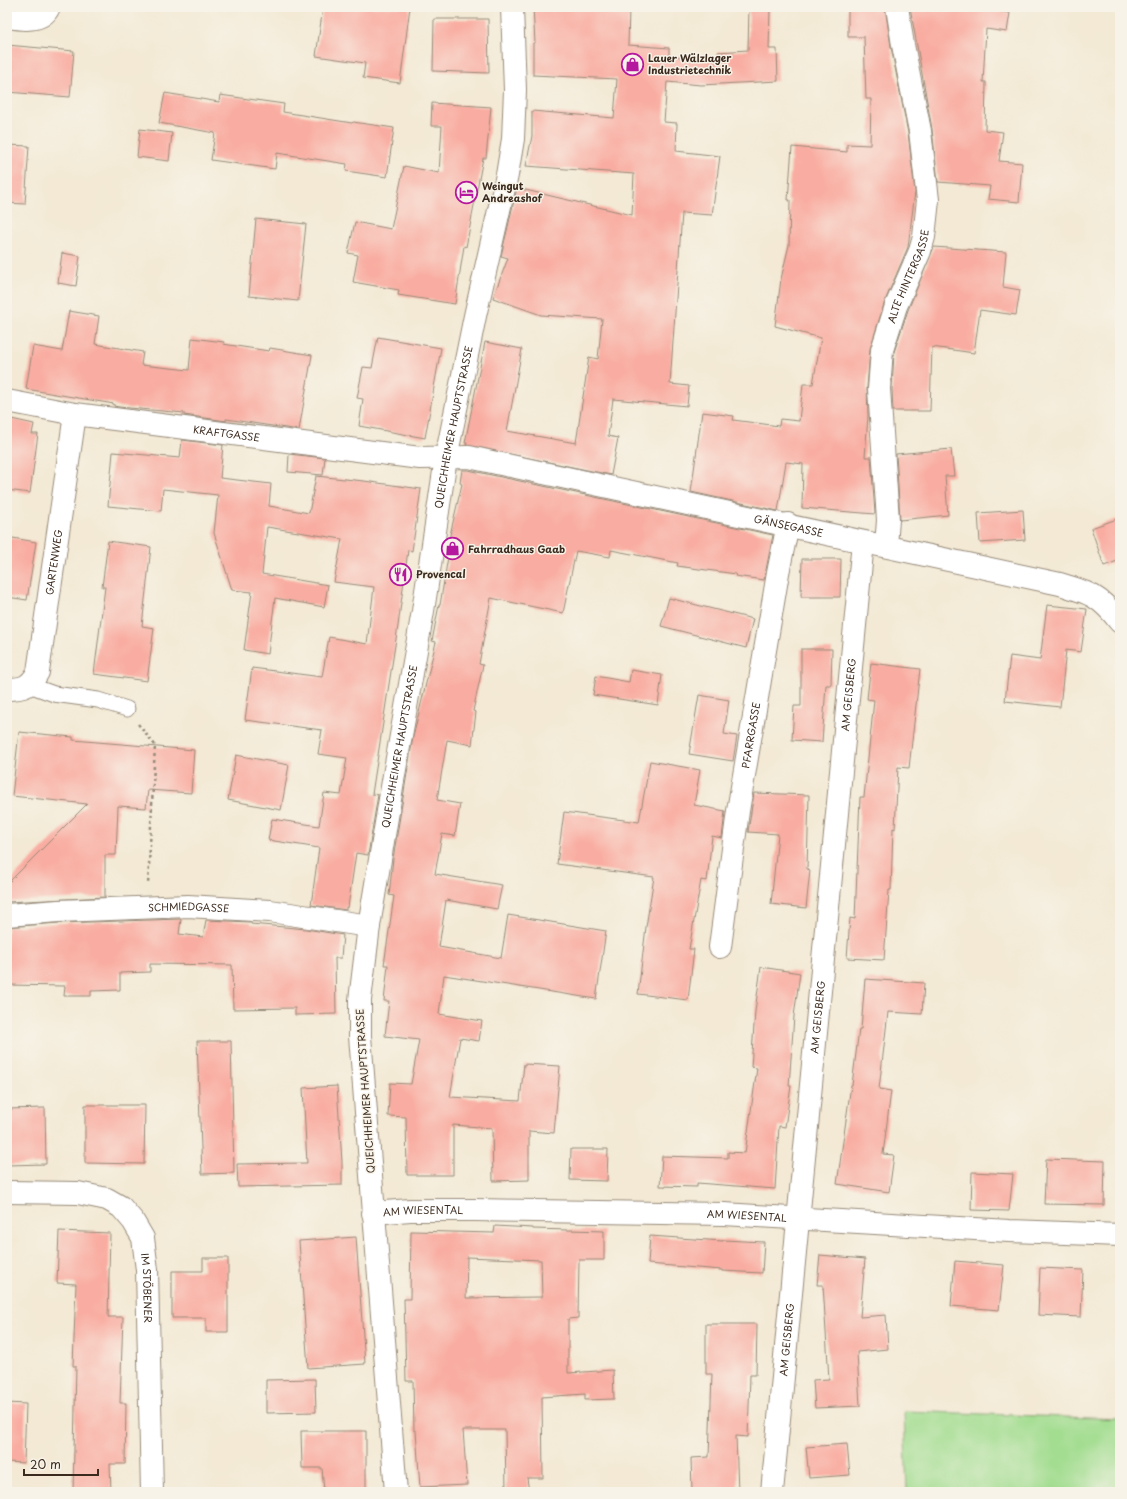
<svg xmlns="http://www.w3.org/2000/svg" width="1127" height="1499" font-family="'Playpen Sans',sans-serif">
	<style>
		.green { fill: #a2dd90; stroke: #6e8457 }
		.building { fill: #f9ada2; fill-rule: evenodd }
		.lines { fill: none; stroke-linecap: round; stroke-linejoin: round }
		.lane-casing { stroke: #978a79; stroke-width: 17 }
		.street-casing { stroke: #978a79; stroke-width: 24 }
		.path { stroke: #978a79; stroke-width: 2.5; stroke-dasharray: 3 3; stroke-linecap: butt }
		.lane { stroke: #fff; stroke-width: 15 }
		.street { stroke: #fff; stroke-width: 22 }
		.labels { text-anchor: middle; stroke-width: 3; stroke-linejoin: round; paint-order: stroke }
		.poi-label { font-size: 10px; font-weight: bold; fill: #3b2a1e; stroke: #f7f3e8; text-anchor: start }
		.street-label { font-size: 10px; fill: #3b2a1e; stroke: #f7f3e8 }
	</style>
	<rect width="100%" height="100%" fill="#f7f3e8"/>
	<filter id="ink" filterUnits="userSpaceOnUse"><feTurbulence type="fractalNoise" baseFrequency=".025" numOctaves="2"/><feDisplacementMap in="SourceGraphic" scale="8" xChannelSelector="R" yChannelSelector="G"/><feConvolveMatrix kernelMatrix="1 2 1 2 8 2 1 2 1" color-interpolation-filters="sRGB"/></filter>
	<filter id="wash" filterUnits="userSpaceOnUse"><feTurbulence type="fractalNoise" baseFrequency=".012" numOctaves="4" result="noise"/><feDisplacementMap in="SourceGraphic" scale="16" xChannelSelector="R" yChannelSelector="G"/><feGaussianBlur stdDeviation="0.9" result="paint"/><feColorMatrix in="noise" values="0 0 0 0 0 0 0 0 0 0 0 0 0 0 0 0 0 1.4 0 .05"/><feComposite in="paint" operator="in"/></filter>
	<g filter="url(#wash)">
		<rect width="100%" height="100%" fill="#f3e9d4"/>
		<!-- green -->
		<path class="green" d="M904,1411l216,8v73h-213z"/>
		<g id="blocks">
			<!-- building -->
			<path class="building" d="M323,7h87l-10,76 -37,-5 2,-15 -49,-7z
				M533,7l96,2 -1,36 41,3v8l50,3 -1,-7 30,-2 1,-43 21,1 -1,41h8l1,32 -77,4 -34,-3 -3,40 13,1 -1,28 44,5 -8,59 -30,-2 -12,171 19,2 -2,20 -74,-7 -5,37 10,2 -7,37 -145,-30 1,-2h-2l20,-101 37,7 -15,82 69,12 13,-86 9,2 4,-40 -61,-4 -48,-17 15,-40 -7,-2 16,-68 115,27 2,-41 -108,-8 6,-30v-25l82,7 3,-39 -84,-4v-32h2z
				M848,7h37l6,40 17,86 7,59 -7,55 -23,54 -15,48 -3,39 1,28 -3,41h6l4,57 -73,-6 1,-44 -17,-2 -8,49 -87,-19 11,-80 32,4 -1,4 46,6 1,-7 19,2 4,-37h10l8,-46 -46,-12 6,-47 8,-34 1,-45h-2l4,-53 55,5v-8l23,1 1,-46h-5l-2,-62h-16z
				M910,7h69v2l31,4 -3,19 -21,-3 -3,53h3l-1,48 18,2 -4,29 23,2 -3,39 -31,-3 2,-13 -52,-4 -6,-53z
				M434,19h54l1,54 -56,-2z
				M7,45l67,6 -4,46 -63,-5z
				M165,93l54,9 1,-7 64,9 -1,8 69,11 1,-1 41,6 -7,49 -41,-6 1,-7 -70,-11 -2,16 -64,-9 4,-27 -56,-10z
				M432,103l59,4 -5,51h-3l-17,89 -2,-1 -9,58 -57,-9 1,-5 -46,-8 5,-27 -10,-2 7,-31 36,7 13,-63 35,7 3,-47h-11z
				M140,129l32,4 -3,28 -32,-4z
				M7,145l22,1 -4,58 -18,-1z
				M256,219l50,5 -8,77 -49,-5z
				M934,247l72,5 -3,35 17,3 -4,25 -36,-5 -6,43 -42,-6 -2,64h-37l-1,-22 2,-37 14,-42z
				M62,253l18,3 -4,30 -18,-3z
				M69,311l30,5 -4,28 48,8 -2,13 48,5 3,-32 32,4 -1,2 46,7 1,-3 42,7 -13,75 -73,-11v2l-42,-6v-2l-65,-6 -5,-1v-2l-88,-15 7,-43 29,5z
				M378,337l63,11 -16,90 -66,-12 4,-27 -6,-1 6,-31 9,1z
				M7,418l27,6 -2,10h6l-8,59 -23,-3z
				M182,440l41,5 -3,33 51,6 -2,22 40,7 7,-37 48,5 57,8 -9,62 -4,-1 -10,76 -26,168 6,1 -10,60 -12,-2 -8,54h-2v3l-35,-5 8,-57 -51,-8 4,-21 47,7 5,-33 17,2 6,-37 -29,-4 4,-24 -77,-10 7,-52 70,9 7,-40 38,7 7,-57 -40,-5 8,-43 -75,-12 -5,47 66,11 -4,22 -49,-9 -7,56 -24,-4 8,-58 -20,-2 -18,-57 4,-38 -55,-6 -2,22 -53,-5 5,-54 67,6z
				M951,449l3,27h-9l3,39 -48,5 -4,-66z
				M289,454l36,4 -2,17 -35,-3z
				M462,470h6l305,65 -9,45 -29,-4 1,-2 -59,-8 1,-3 -67,-13 -1,7 -34,-6 -13,62 -72,-15 -12,66 4,1 -10,46 3,1 -4,33 -25,-5 -10,60 23,4 -5,32 -13,-2 -7,40 67,11 -5,24 -51,-9 -7,47 62,11 7,-43 98,16 -10,68 -152,-24 -5,39 43,7 -3,20 -19,-3 -10,59 70,4 4,-37 36,2 -6,67 -25,-2v49l-36,1 -1,-53 -39,-3v50h-46l-1,-58 -18,-1 2,-33 21,1 8,-44 -34,-4 4,-35h-5l4,-36h-4l10,-69 -5,-1 4,-36 20,-122 23,-95 -4,-1 7,-36h1l8,-48 -3,-1 17,-72 -2,-1z
				M1023,510l2,30 -45,3 -2,-30z
				M1120,518v42l-16,6 -13,-38z
				M7,537l29,5 -9,58 -20,-3z
				M108,541l43,6 -9,79 12,2 -7,53 -53,-7 11,-87h-3z
				M802,559h39l-1,38h-39z
				M669,598l84,21 -7,29 -85,-22z
				M1047,605l40,4 -6,43 -15,-2 -6,57 -55,-6 5,-45 30,4z
				M801,649h31l-1,36h-5l-4,57 -30,-2 2,-34h7z
				M871,663l49,6 -11,99 -11,-1 -3,62 -2,-1 -2,62h-2l-5,70 -37,-2 3,-40 5,1 5,-122h4l10,-97 -7,-1z
				M631,670l31,5 -4,30 -65,-10 3,-19 33,6z
				M699,695l30,5 -5,34 13,2 -4,25 -44,-7z
				M19,732l54,5v3l121,10 -3,43 -43,-3 -2,18 -28,-2 -2,49h-11v42l-98,5v-18l80,-80 -75,-8z
				M236,755l53,10 -8,45 -53,-10z
				M650,761l50,9 -6,35 31,6 -3,27 -10,-2 -5,45 -6,-1 -12,69h5l-6,51 -50,-6 8,-67 8,-50 -97,-13 7,-52 75,10z
				M754,793l55,2 -2,74 3,1 -4,38 -35,-4 7,-70 -30,-2z
				M181,919l-2,15 24,3 3,-17 45,2v2l55,5 37,6 -2,23h-6l1,56 -41,1v-7l-62,1 -1,-44 -82,-1v8l-30,1v17l-29,1v5h-27l1,-10 -58,-1v-58l52,-4z
				M761,967l39,6 -6,43 -5,70h2l-6,41 -6,-1 -4,63 -78,-6v4l-37,-1 2,-30 66,2v-6l17,1 12,-85 -6,-1 4,-56z
				M865,979l59,4 -2,31 -34,-2 -9,77 12,2 -8,63 11,1 -5,37 -52,-8 14,-99h1l7,-56h2z
				M197,1041h34l3,132 -32,1z
				M337,1086l5,76v23l-104,2 -1,-23 70,-1 -4,-75z
				M85,1105h60l-1,59 -59,-1z
				M45,1108l1,56 -39,1v-56z
				M571,1149h37l-1,32 -37,-1z
				M1046,1159l59,2 -1,44 -60,-1z
				M972,1172l41,2 -4,37 -38,-1z
				M495,1226l38,2v1l71,2v29h-25l-1,58 -10,1v54l45,-3 1,29 -29,1v-6l-43,3 1,81h-16l2,14h-23l-1,-62h-42l4,55 -47,2 -4,-56h-2l-1,-50h-7l-1,-44 -1,-38h6l1,-68 83,2zM467,1257l74,3 1,37 -76,1z
				M59,1231l51,2 -2,84h15l-3,86h6l-1,61h-15l1,28h-38l3,-126h-3l3,-82 -19,-1z
				M650,1236l73,5v-1l41,2 -2,31 -40,-2v-1l-74,-6z
				M356,1237l9,127 -57,4 -9,-127z
				M820,1255l45,4 -5,58 26,-2 2,34 -31,3 3,54 -45,2 -2,-28 16,-1 -6,-94h-6z
				M203,1258h25v74h-22v-14h-34v-47h31z
				M955,1261l49,4 -5,45 -48,-4z
				M1040,1268l43,2 -2,47 -43,-2z
				M706,1324h51l-1,51h-6l-2,62 -12,-1 2,56h-46l-1,-34 18,-1 3,-83h-6z
				M315,1379l1,33 -50,1v-33z
				M7,1403l19,1 -2,59 -17,-1z
				M301,1431h65v61h-42l-2,-24h-20z
				M847,1444l3,31 -41,3 -3,-31z"/>
		</g>
	</g>
	<g filter="url(#ink)">
		<use href="#blocks" fill-opacity="0" stroke="#978a79" stroke-width="1"/>
		<g class="lines">
			<defs>
				<path id="lane" d="M29,685l25,9 44,6 29,9"/>
				<g id="street">
					<path d="M7,17c13,2 35,6 42,-10"/>
					<path id="s1" d="M7,401l68,13 345,44 49,-1 591,127c30,9 40,12 60,38"/>
					<path id="s2" d="M886,546l2,-26 -9,-131 3,-39 14,-44 24,-55 4,-14 4,-37 -8,-69 -17,-86 -6,-38"/>
					<path id="s3" d="M7,689c16,0 23,-2 31,-17l37,-258"/>
					<path id="s4" d="M7,915l51,-4 130,-5 82,5 99,15"/>
					<path id="s5" d="M720,947l18,-136 40,-238 10,-49"/>
					<path id="s6" d="M7,1192l71,1 29,6 14,8 12,14 10,17 4,32 5,222"/>
					<path id="s7" d="M373,1213l37,-3h65l249,4 285,17 111,4"/>
					<path id="s8" d="M396,1492l-36,-456v-36l9,-74 25,-151 29,-164 23,-153 29,-142 32,-141 6,-36 2,-49 -3,-83"/>
					<path id="s9" d="M772,1492l91,-950"/>
				</g>
			</defs>
			<!-- lane casing -->
			<use href="#lane" class="lane-casing"/>
			<!-- street casing -->
			<use href="#street" class="street-casing"/>
			<!-- path -->
			<path class="path" d="M138,724l17,21 -7,140"/>
			<!-- lane -->
			<use href="#lane" class="lane"/>
			<!-- street -->
			<use href="#street" class="street"/>
		</g>
	</g>
	<!-- icons -->
	<defs>
		<symbol id="shop-ring" viewBox="-11 -11 22 22"><circle r="9.5" fill="#f7f3e8" stroke="#b5179e" stroke-width="1.5"/><path d="M-5-2.5h2.3a2.7 3.5 0 0 1 5.4 0H5L5.5 6h-11ZM-1.5-2.5h3a1.5 2.3 0 0 0-3 0Z" fill="#b5179e"/></symbol>
		<symbol id="hotel-ring" viewBox="-11 -11 22 22"><circle r="9.5" fill="#f7f3e8" stroke="#b5179e" stroke-width="1.5"/><path d="M-6-4.5h1.5V1H6V5H4.5V3h-9V5H-6ZM-4 0a1.8 1.8 0 1 1 3.6 0ZM.5 0V-2.5h3Q6-2.5 6 0Z" fill="#b5179e"/></symbol>
		<symbol id="restaurant-ring" viewBox="-11 -11 22 22"><circle r="9.5" fill="#f7f3e8" stroke="#b5179e" stroke-width="1.5"/><path d="M-5-6h1v4h1v-4h1v4h1v-4h1v5L-1.5 .5V6h-2V.5L-5-1ZM5-6V6H3V1.5H1.5Q1.5-4 5-6Z" fill="#b5179e"/></symbol>
	</defs>
	<g fill-rule="evenodd">
		<use href="#shop-ring" x="620" y="52" width="25" height="25"/>
		<use href="#hotel-ring" x="454" y="180" width="25" height="25"/>
		<use href="#shop-ring" x="440" y="536" width="25" height="25"/>
		<use href="#restaurant-ring" x="388" y="562" width="25" height="25"/>
	</g>
	<g class="labels">
		<!-- poi labels -->
		<g class="poi-label">
			<text x="648" y="62">Lauer Wälzlager<tspan x="648" dy="12">Industrietechnik</tspan></text>
			<text x="482" y="190">Weingut<tspan x="482" dy="12">Andreashof</tspan></text>
			<text x="468" y="553">Fahrradhaus Gaab</text>
			<text x="416" y="578">Provencal</text>
		</g>
		<!-- street labels -->
		<g class="street-label">
			<text dy="4" stroke="none"><textPath href="#s2" startOffset="275">ALTE HINTERGASSE</textPath></text>
			<text dy="4" stroke="none"><textPath href="#s8" startOffset="1074">QUEICHHEIMER HAUPTSTRASSE</textPath></text>
			<text dy="4" stroke="none"><textPath href="#s1" startOffset="222">KRAFTGASSE</textPath></text>
			<text dy="4" stroke="none"><textPath href="#s1" startOffset="793">GÄNSEGASSE</textPath></text>
			<text dy="4" stroke="none"><textPath href="#s3" startOffset="149">GARTENWEG</textPath></text>
			<text dy="4" stroke="none"><textPath href="#s9" startOffset="801">AM GEISBERG</textPath></text>
			<text dy="4" stroke="none"><textPath href="#s5" startOffset="214">PFARRGASSE</textPath></text>
			<text dy="4" stroke="none"><textPath href="#s8" startOffset="750">QUEICHHEIMER HAUPTSTRASSE</textPath></text>
			<text dy="4" stroke="none"><textPath href="#s4" startOffset="182">SCHMIEDGASSE</textPath></text>
			<text dy="4" stroke="none"><textPath href="#s9" startOffset="477">AM GEISBERG</textPath></text>
			<text transform="translate(365 1091) rotate(-94)" y="4">QUEICHHEIMER HAUPTSTRASSE</text>
			<text dy="4" stroke="none"><textPath href="#s7" startOffset="50">AM WIESENTAL</textPath></text>
			<text dy="4" stroke="none"><textPath href="#s7" startOffset="374">AM WIESENTAL</textPath></text>
			<text dy="4" stroke="none"><textPath href="#s6" startOffset="205">IM STÖBENER</textPath></text>
			<text dy="4" stroke="none"><textPath href="#s9" startOffset="153">AM GEISBERG</textPath></text>
		</g>
	</g>
	<!-- margin -->
	<rect width="1127" height="1499" fill="none" stroke="#f7f3e8" stroke-width="24"/>
	<!-- scale -->
	<path d="M24 1469v6h74v-6" fill="none" stroke="#3b2a1e" stroke-width="2"/>
	<text x="30" y="1469" font-size="12" fill="#3b2a1e" stroke="#f7f3e8" stroke-width="3" paint-order="stroke">20 m</text>
</svg>
